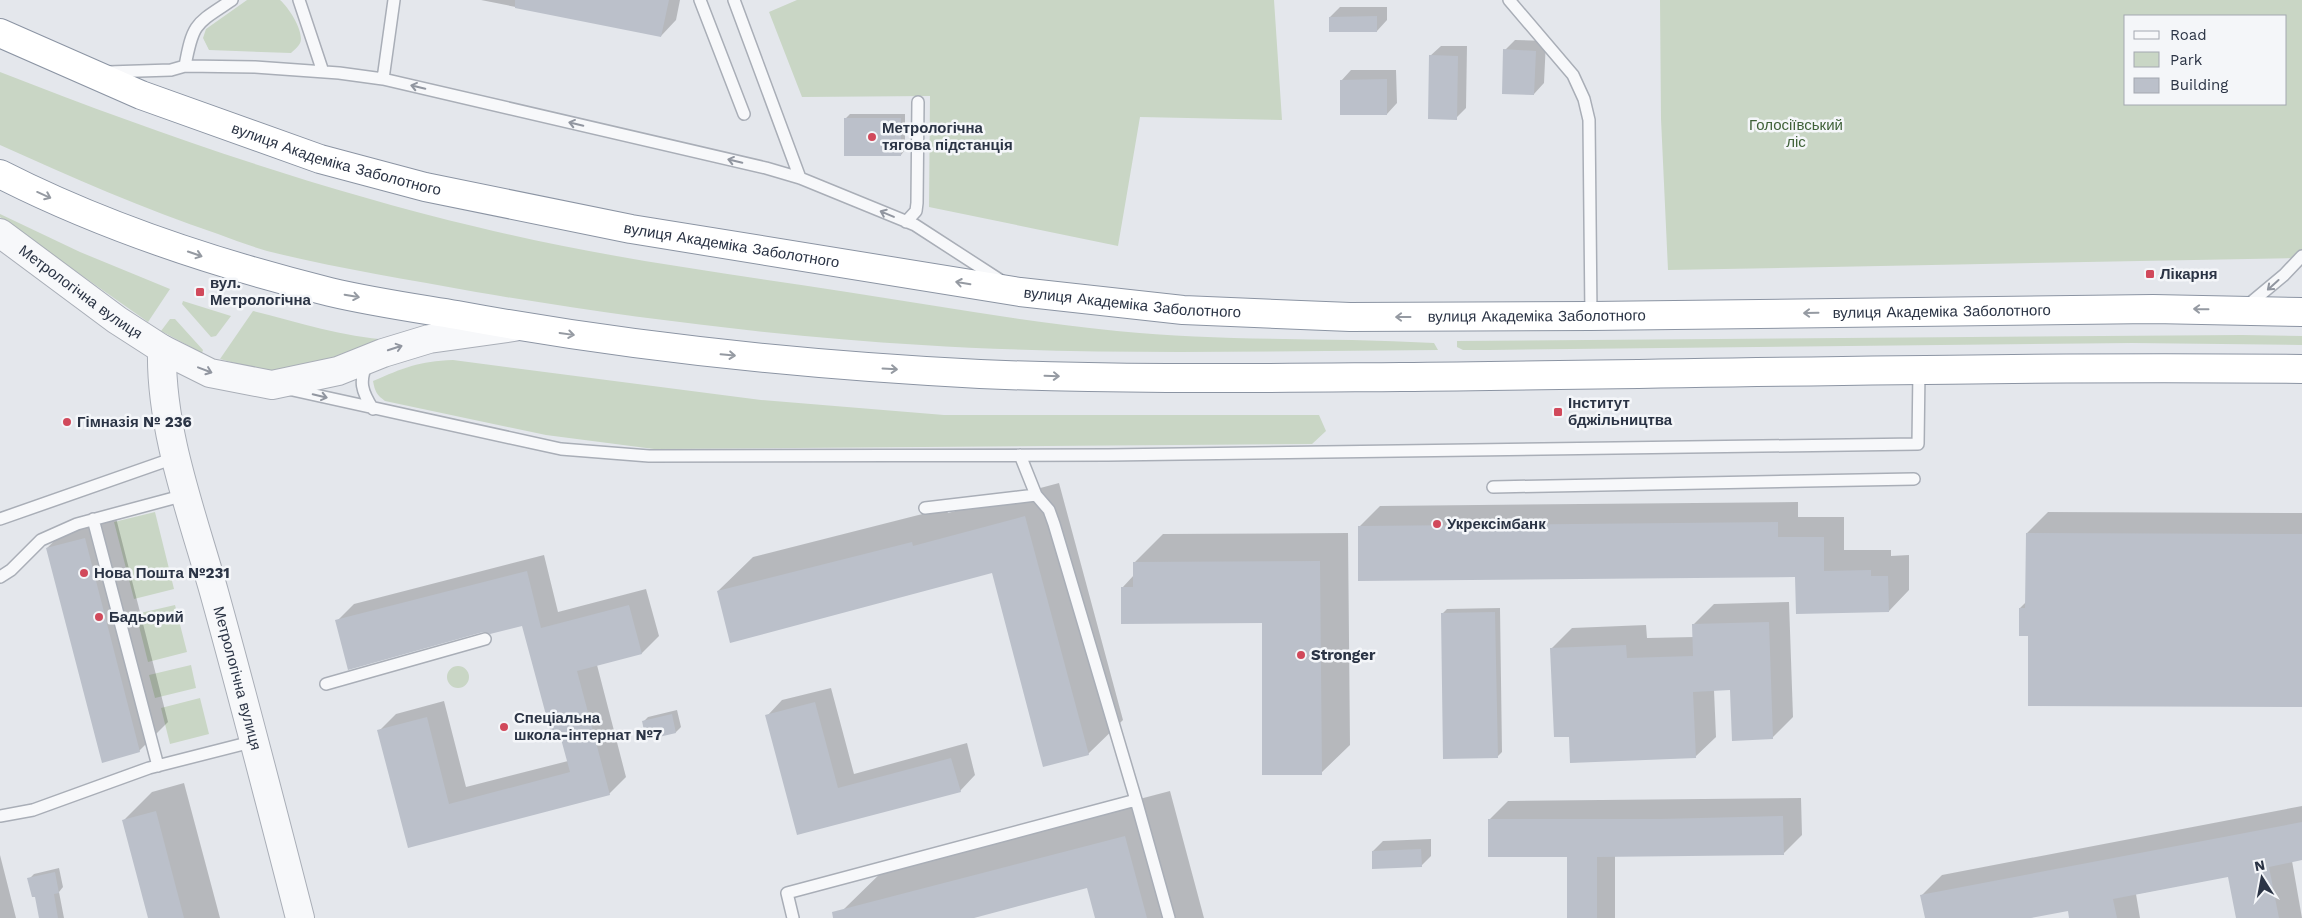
<svg xmlns="http://www.w3.org/2000/svg" width="2302" height="918" font-family="'Work Sans',sans-serif">
	<style>
		.green { fill: #c9d6c5; fill-rule: evenodd }
		.shadow { fill: #0003 }
		.building { fill: #bbc0ca }
		.lines { fill: none; stroke-linecap: round; stroke-linejoin: round }
		.service-casing { stroke: #a9aeb7; stroke-width: 14 }
		.tertiary-casing { stroke: #a9aeb7; stroke-width: 30 }
		.trunk-casing { stroke: #8b94a3; stroke-width: 30 }
		.service { stroke: #f7f8fa; stroke-width: 11 }
		.tertiary { stroke: #f7f8fa; stroke-width: 28 }
		.trunk { stroke: #fff; stroke-width: 28 }
		.oneway { stroke: #9196a0 }
		.oneway2 { stroke: #959aa2 }
		.poi-dot { fill: #d1495b; stroke: #f4f6f9; stroke-width: 2 }
		.labels { text-anchor: middle; stroke-width: 5; stroke-linejoin: round; paint-order: stroke }
		.park-label { font-size: 15px; fill: #3f6138; stroke: #f4f6f9 }
		.poi-label { font-size: 15px; font-weight: bold; fill: #2b3445; stroke: #f4f6f9; text-anchor: start }
		.street-label { font-size: 15px; fill: #2b3445; stroke: #f4f6f9 }
	</style>
	<rect width="100%" height="100%" fill="#e4e7ec"/>
	<!-- green -->
	<path class="green" d="M247,0h33c9,8 21,27 21,39 0,6 -6,10 -10,14l-82,-3 -6,-12 3,-9z
		M797,0h477l8,120 -142,-3 -22,129 -189,-39 1,-111 -128,1 -33,-85z
		M1660,0h642v258l-634,12 -7,-151zM2126,16h160v88h-160z
		M0,72c156,61 314,116 477,155 121,30 247,46 370,65 90,14 180,30 270,39 106,11 212,6 317,12l4,7c-172,1 -345,6 -516,-5 -149,-9 -298,-28 -446,-53 -70,-13 -141,-24 -209,-41 -17,-5 -33,-11 -49,-17 -75,-25 -146,-57 -218,-89z
		M0,214l80,38 90,37 -22,33 -138,-97 -10,-8z
		M183,301l48,15 -15,20 -5,1 -29,-33z
		M253,311c45,11 90,26 136,29l-53,22 -57,10 -26,-4 -33,-9z
		M170,319h5l28,31 -1,3 -41,-22z
		M2242,335l60,1v9l-170,-2 -644,7h-25l-6,-3v-6z
		M453,360l308,40 183,15h375l7,16 -14,13 -658,5 -108,-14 -161,-34c-8,-6 -10,-9 -12,-20 30,-13 46,-20 80,-21z
		M155,512l19,77 -40,10 -20,-77z
		M175,605l12,47 -39,10 -12,-48z
		M191,665l5,23 -41,10 -6,-23z
		M447 677a11 11 0 1 1 22 0a11 11 0 1 1-22 0Z
		M200,698l9,36 -39,10 -9,-36z"/>
	<!-- shadow -->
	<path class="shadow" d="M481,0h199l-4,20 -15,16z
		M1340,7h47v13l-10,11 -47,-14z
		M1515,40l31,1 -2,42 -10,11 -29,-44z
		M1441,46h26l-1,62 -10,10 -26,-62z
		M1351,70h45l1,33 -10,11 -46,-33z
		M850,114h55v36l-4,5 -56,-36z
		M1059,483l64,237 -35,34 -95,-182 -275,19 35,-34 193,-49 2,5z
		M1798,502v15h46v33h47v6l18,-1v35l-20,21 -92,-35 -438,-49 21,-21z
		M114,510l54,212 -29,29 -92,-203 29,-28z
		M2048,512l254,1v193l-273,-72 -9,-26 6,-6 1,-69z
		M1348,533l2,212 -29,28 -58,-151 -141,-34 12,-13v-12l29,-29z
		M544,555l14,57 88,-23 13,47 -17,17 -45,12 29,112 -17,17 -200,52 -30,-115 17,-17 48,-13 22,86 102,-26 -6,-23 -39,-114 -40,6 -146,-9 17,-17z
		M1789,602l4,115 -21,21 -40,-49 -18,1 2,47 -21,20 -125,-22 -18,-87 20,-20 74,-3 1,13 47,-1 -1,-12 21,-21z
		M1500,608l2,144 -5,5 -55,-143 5,-5z
		M831,688l23,86 113,-31 8,32 -15,16 -162,43 -31,-118 15,-16z
		M677,710l4,17 -5,5 -29,7 -4,-17 5,-5z
		M184,783l36,135h-70l-27,-97 29,-29z
		M1170,791l34,127h-108l-8,-31 -119,31h-124l-2,-8 46,-45z
		M1801,798l1,37 -19,19 -168,1v63h-47v-62l-79,-36 19,-19z
		M2302,806v53l-10,2 10,57h-65l-8,-42 -93,18 4,24h-70l-1,-8 -45,8h-98l-4,-23 20,-20z
		M1431,839v17l-10,10 -48,-15 10,-10z
		M0,855l16,63h-16z
		M59,868l4,19 -4,5 5,26h-24l-4,-23 -7,-16 5,-5z"/>
	<!-- building -->
	<path class="building" d="M515,0h154l-8,37 -146,-29z
		M1377,16v16h-48v-15z
		M1503,49l33,2 -2,44 -32,-1z
		M1429,55l29,1 -1,64 -29,-1z
		M1387,79v36h-47v-35z
		M844,118h57v38h-57z
		M1025,516l64,239 -46,12 -51,-194 -262,70 -13,-52 195,-49 1,4z
		M1778,522v15h46v34l47,-1v6h17l1,36 -93,2 -1,-37 -437,4v-55z
		M2026,533l276,1v173l-274,-1v-70h-9v-28h6z
		M85,538l55,214 -38,11 -56,-215z
		M1320,561l2,214h-60v-152l-141,1v-37h12v-25z
		M527,571l14,57 88,-23 13,49 -65,17 33,124 -202,53 -31,-118 50,-13 22,87 121,-32 -9,-33 -8,2 -31,-115 -32,8 -7,-2 -135,38 -13,-50z
		M1495,612l3,146 -55,1 -2,-146z
		M1769,622l4,117 -41,2 -2,-51 -37,2 3,66 -126,5 -1,-26h-15l-4,-89 76,-3 1,13 66,-2 -1,-32z
		M815,702l23,86 113,-30 10,34 -164,43 -32,-120z
		M672,714l4,19 -30,7 -4,-19z
		M156,811l28,107h-36l-26,-98z
		M1783,816l1,39 -187,2v61h-30v-61h-79v-38h172z
		M2302,822v38l-33,7 10,51h-43l-8,-41 -115,22 4,19h-48l-1,-7 -37,7h-106l-5,-23z
		M1125,836l22,82h-52l-8,-30 -113,30h-141l-1,-6z
		M1421,849l1,18 -50,2v-18z
		M55,872l4,21 -5,1 4,24h-19l-4,-21h-3l-5,-19z"/>
	<g class="lines">
		<defs>
			<path id="service" d="M299,0l24,72
				M700,0l44,114
				M734,0l66,178
				M1509,0l64,75 11,24 5,21 2,196
				M185,66c8,-44 11,-42 47,-66
				M108,72l63,-2 14,-4 70,1 84,6 44,6 383,89 34,10 115,47 88,57
				M383,79l11,-79
				M906,222l10,-11 1,-8 1,-101
				M2248,305l36,-30 18,-19
				M368,362c-10,19 -6,30 5,47
				M288,389l273,60 88,7 459,-1 810,-11 1,-74
				M1020,455l16,40 13,15 5,14 82,276
				M1493,487l421,-8
				M925,508l111,-13
				M0,519l177,-62
				M93,519l65,247
				M0,577l11,-7 30,-30 36,-16 108,-29
				M326,684l159,-45
				M0,816l33,-6 116,-42 106,-27
				M793,918l-6,-25 349,-93 33,118"/>
			<g id="tertiary">
				<path id="s1" d="M0,233l117,87 45,29 48,24 62,12 66,-14 45,-18 46,-14 85,-12"/>
				<path id="s2" d="M162,349c-2,81 30,165 52,243 30,108 58,217 86,326"/>
			</g>
			<g id="trunk">
				<path id="s3" d="M0,33l141,62 179,64 105,28 206,42 389,63 163,18 167,7 241,-1 562,-7 149,3"/>
				<path d="M0,174c104,53 217,90 330,118 42,10 85,16 127,23 172,32 347,50 523,59 140,6 281,4 421,3 300,-3 601,-11 901,-8"/>
			</g>
		</defs>
		<!-- service casing -->
		<use href="#service" class="service-casing"/>
		<!-- tertiary casing -->
		<use href="#tertiary" class="tertiary-casing"/>
		<!-- trunk casing -->
		<use href="#trunk" class="trunk-casing"/>
		<!-- service -->
		<use href="#service" class="service"/>
		<!-- tertiary -->
		<use href="#tertiary" class="tertiary"/>
		<!-- trunk -->
		<use href="#trunk" class="trunk"/>
	</g>
	<!-- one-way arrows -->
	<defs><path id="oneway-shaft" d="M-6 0H5M1.5-3L5.5 0L1.5 3" fill="none" stroke-width="1.6" stroke-linecap="round" stroke-linejoin="round" transform="scale(1.25)"/></defs>
	<g class="oneway">
		<use href="#oneway-shaft" transform="translate(418 87) rotate(-167)"/>
		<use href="#oneway-shaft" transform="translate(576 124) rotate(-167)"/>
		<use href="#oneway-shaft" transform="translate(735 161) rotate(-167)"/>
		<use href="#oneway-shaft" transform="translate(887 214) rotate(-157)"/>
		<use href="#oneway-shaft" transform="translate(2273 285) rotate(138)"/>
		<use href="#oneway-shaft" transform="translate(395 348) rotate(-18)"/>
		<use href="#oneway-shaft" transform="translate(205 370) rotate(21)"/>
		<use href="#oneway-shaft" transform="translate(320 396) rotate(13)"/>
	</g>
	<g class="oneway2">
		<use href="#oneway-shaft" transform="translate(44 195) rotate(24)"/>
		<use href="#oneway-shaft" transform="translate(195 254) rotate(19)"/>
		<use href="#oneway-shaft" transform="translate(963 283) rotate(-171)"/>
		<use href="#oneway-shaft" transform="translate(352 296) rotate(10)"/>
		<use href="#oneway-shaft" transform="translate(2201 309) rotate(-179)"/>
		<use href="#oneway-shaft" transform="translate(1811 313) rotate(179)"/>
		<use href="#oneway-shaft" transform="translate(1403 317) rotate(180)"/>
		<use href="#oneway-shaft" transform="translate(567 334) rotate(8)"/>
		<use href="#oneway-shaft" transform="translate(728 355) rotate(5)"/>
		<use href="#oneway-shaft" transform="translate(890 369) rotate(3)"/>
		<use href="#oneway-shaft" transform="translate(1052 376) rotate(2)"/>
	</g>
	<!-- markers -->
	<g class="poi-dot">
		<circle cx="872" cy="137" r="5"/>
		<rect x="2145" y="269" width="10" height="10" rx="2.5"/>
		<rect x="195" y="287" width="10" height="10" rx="2.5"/>
		<rect x="1553" y="407" width="10" height="10" rx="2.5"/>
		<circle cx="67" cy="422" r="5"/>
		<circle cx="1437" cy="524" r="5"/>
		<circle cx="84" cy="573" r="5"/>
		<circle cx="99" cy="617" r="5"/>
		<circle cx="1301" cy="655" r="5"/>
		<circle cx="504" cy="727" r="5"/>
	</g>
	<g class="labels">
		<!-- park labels -->
		<g class="park-label">
			<text x="1796" y="130">Голосіївський<tspan x="1796" dy="17">ліс</tspan></text>
		</g>
		<!-- poi labels -->
		<g class="poi-label">
			<text x="882" y="133">Метрологічна<tspan x="882" dy="17">тягова підстанція</tspan></text>
			<text x="2160" y="279">Лікарня</text>
			<text x="210" y="288">вул.<tspan x="210" dy="17">Метрологічна</tspan></text>
			<text x="1568" y="408">Інститут<tspan x="1568" dy="17">бджільництва</tspan></text>
			<text x="77" y="427">Гімназія № 236</text>
			<text x="1447" y="529">Укрексімбанк</text>
			<text x="94" y="578">Нова Пошта №231</text>
			<text x="109" y="622">Бадьорий</text>
			<text x="1311" y="660">Stronger</text>
			<text x="514" y="723">Спеціальна<tspan x="514" dy="17">школа-інтернат №7</tspan></text>
		</g>
		<!-- street labels -->
		<g class="street-label">
			<text dy="5" stroke="none"><textPath href="#s3" startOffset="360">вулиця Академіка Заболотного</textPath></text>
			<text dy="5" stroke="none"><textPath href="#s3" startOffset="765">вулиця Академіка Заболотного</textPath></text>
			<text dy="5" stroke="none"><textPath href="#s1" startOffset="100">Метрологічна вулиця</textPath></text>
			<text dy="5" stroke="none"><textPath href="#s3" startOffset="1170">вулиця Академіка Заболотного</textPath></text>
			<text dy="5" stroke="none"><textPath href="#s3" startOffset="1980">вулиця Академіка Заболотного</textPath></text>
			<text dy="5" stroke="none"><textPath href="#s3" startOffset="1575">вулиця Академіка Заболотного</textPath></text>
			<text dy="5" stroke="none"><textPath href="#s2" startOffset="339">Метрологічна вулиця</textPath></text>
		</g>
	</g>
	<!-- legend -->
	<rect x="2124" y="15" width="162" height="90" fill="#f4f6f9" stroke="#a4a8b1"/>
	<rect x="2134" y="31" width="25" height="8" fill="#f7f8fa" stroke="#a4a8b1"/>
	<text x="2170" y="40" font-size="15" fill="#2b3445">Road</text>
	<rect x="2134" y="52" width="25" height="15" fill="#c9d6c5" stroke="#a4a8b1"/>
	<text x="2170" y="65" font-size="15" fill="#2b3445">Park</text>
	<rect x="2134" y="78" width="25" height="15" fill="#bbc0ca" stroke="#a4a8b1"/>
	<text x="2170" y="90" font-size="15" fill="#2b3445">Building</text>
	<!-- north arrow -->
	<g transform="translate(2262 878) rotate(349)" stroke="#f4f6f9" stroke-width="4" paint-order="stroke">
	<path d="M0-4L9 19L0 12L-9 19Z" fill="#2b3445"/>
	<text y="-8" font-size="14" font-weight="bold" text-anchor="middle" fill="#2b3445">N</text>
	</g>
</svg>
